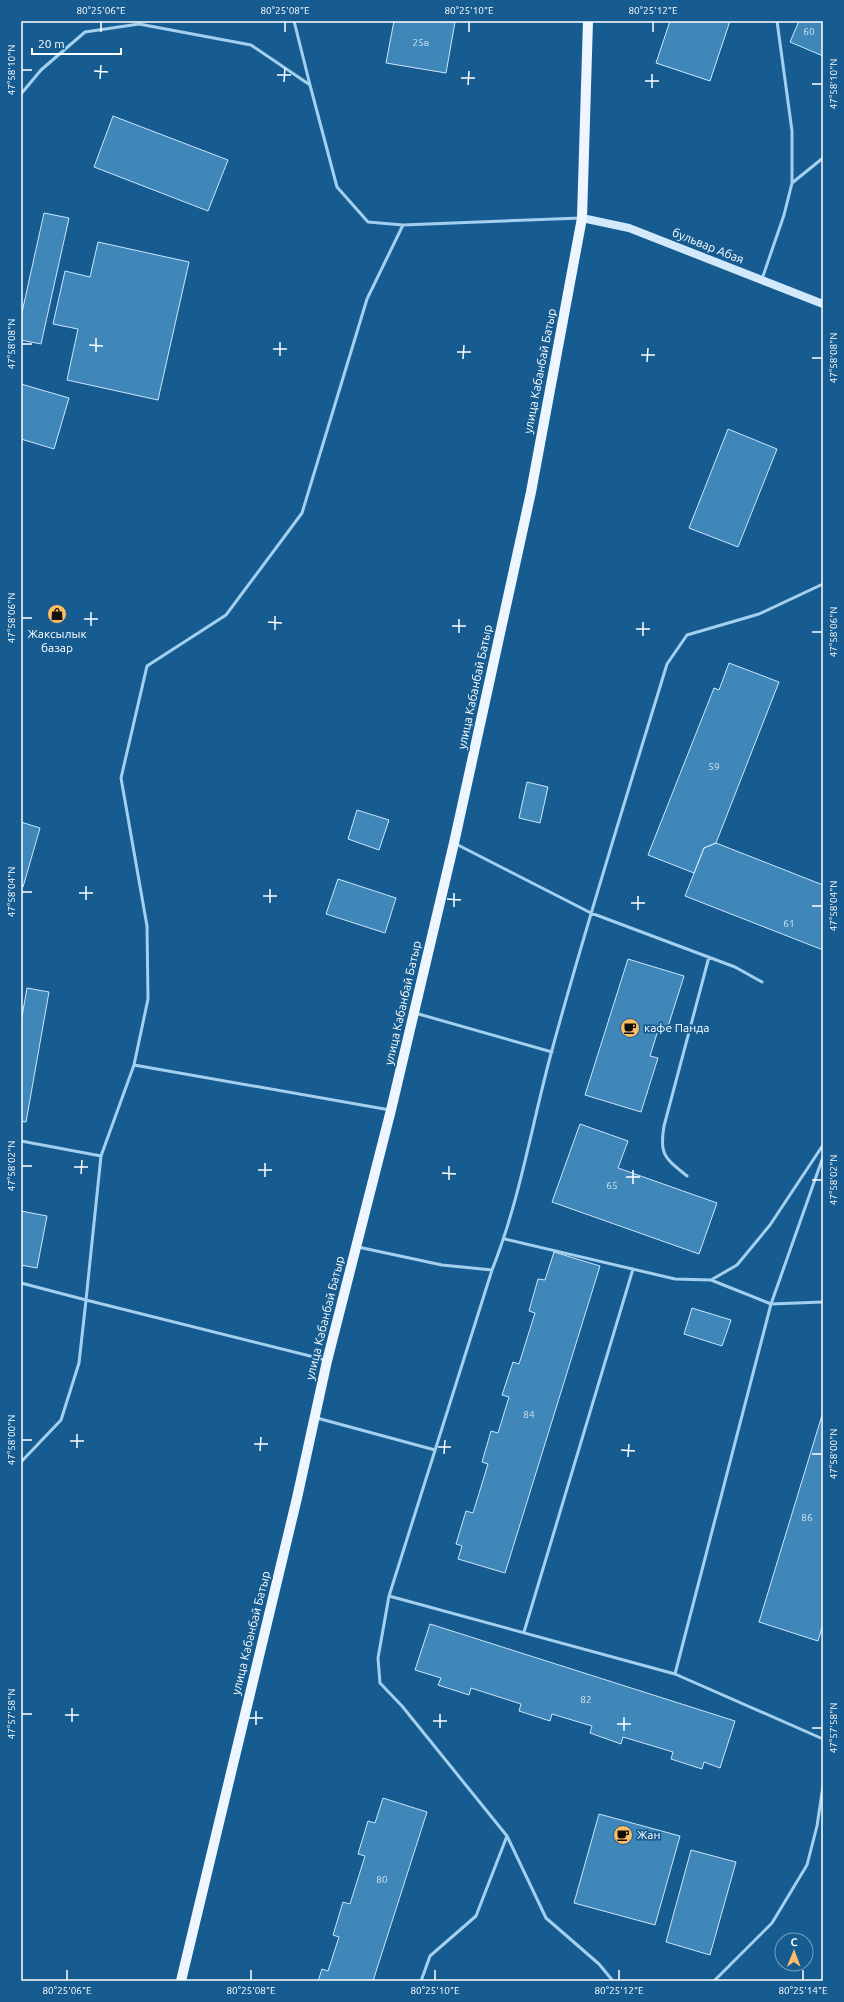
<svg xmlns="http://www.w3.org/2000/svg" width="844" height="2002" font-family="Ubuntu,sans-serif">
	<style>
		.building { fill: #3f86b9; stroke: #cbe7fb }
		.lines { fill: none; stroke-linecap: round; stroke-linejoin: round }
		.lane { stroke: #a4d0f0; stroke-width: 3 }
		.secondary { stroke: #d2e9fb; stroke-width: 8 }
		.primary { stroke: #edf6ff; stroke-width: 10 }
		.ticks { fill: none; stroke: #fff; stroke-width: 1.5 }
		.labels { text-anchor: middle; stroke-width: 3.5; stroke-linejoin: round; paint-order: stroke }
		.number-label { font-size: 10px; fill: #cfe1ee }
		.street-label { font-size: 12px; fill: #fff; stroke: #175c90 }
		.poi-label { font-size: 12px; fill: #fff; stroke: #175c90; text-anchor: start }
		.neatline { fill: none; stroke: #fff; stroke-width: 1.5 }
		.ticks-label { font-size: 10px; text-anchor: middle; fill: #fff }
	</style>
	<rect width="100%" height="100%" fill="#175c90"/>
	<!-- building -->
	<path class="building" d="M394,21l61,1 -9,51 -60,-10z
		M670,21h60l-20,60 -54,-18z
		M799,21h24v35l-33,-14z
		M113,116l115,44 -20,51 -114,-44z
		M44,213l25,5 -28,126 -20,-4v-23z
		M98,242l91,20 -31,138 -91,-20 11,-51 -25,-5 12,-53 25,6z
		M21,384l48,14 -15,51 -33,-10z
		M728,429l49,20 -39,98 -49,-19z
		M729,663l50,19 -63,161 -12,5 -10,25 -46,-18 66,-167 5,2z
		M527,782l21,5 -8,36 -21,-5z
		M357,810l32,10 -10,30 -31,-11z
		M21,822l19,6 -17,59 -2,-1z
		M716,843l107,42v65l-138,-54 19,-48z
		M338,879l58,19 -11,35 -59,-19z
		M628,959l56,17 -17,54 -8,-3 -9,29 8,2 -17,54 -56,-17z
		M27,988l22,4 -23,130 -5,-1v-99z
		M580,1124l48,17 -10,27 99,35 -18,51 -147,-52z
		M21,1211l26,5 -10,52 -16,-3z
		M554,1252l46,14 -95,307 -47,-14 4,-13 -6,-2 10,-33 7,2 15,-49 -6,-2 9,-31 7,2 11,-36 -7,-2 11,-33 6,2 16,-51 -6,-2 9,-32 7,1z
		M692,1308l39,12 -9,26 -38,-12z
		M823,1412v212l-5,17 -59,-19z
		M430,1624l305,97 -15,47 -16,-6 -2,7 -31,-10 2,-7 -50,-15 -2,7 -31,-11 2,-7 -40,-12 -2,7 -31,-10 2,-7 -50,-16 -2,7 -31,-10 3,-7 -26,-8z
		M383,1798l44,14 -54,169h-55l4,-12 6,2 11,-34 -6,-2 10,-33 7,2 15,-48 -7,-2 10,-33 7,2z
		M599,1814l81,22 -25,89 -81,-22z
		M691,1850l45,12 -26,93 -44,-13z"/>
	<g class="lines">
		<!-- lane -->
		<path class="lane" d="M294,21l16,64
			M777,21l15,110v52
			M21,94l20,-24 44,-38 54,-8 112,21 59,40 27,102 31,35 35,3 178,-7
			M762,279l22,-64 8,-32 31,-25
			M456,844l135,69 144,54 27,15
			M415,1013l137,39
			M134,1065l14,-66 -1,-73 -26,-148 26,-112 79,-51 76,-102 65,-214 36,-74
			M21,1141l80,15
			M687,1176c-22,-18 -28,-21 -23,-50l45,-169
			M505,1239l170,40 36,1 26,-15 33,-40 53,-80
			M358,1247l84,18 50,5
			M711,1280l60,24 52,-2
			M21,1283l65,17 -7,63 -18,57 -40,42
			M326,1360l-240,-60 15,-144 33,-91 256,45
			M317,1418l118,32
			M389,1596l286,78 148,65
			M524,1632l109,-363
			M675,1674l96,-370 52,-147
			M421,1981l9,-25 46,-40 31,-80
			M613,1981l-14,-17 -53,-46 -39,-82 -105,-130 -22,-23 -2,-25 11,-62 103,-326c28,-70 40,-147 60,-220 35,-129 76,-258 115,-386l20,-29 72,-21 64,-30
			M714,1981l58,-58 35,-58 10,-39 6,-40"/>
		<!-- secondary -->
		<path class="secondary" d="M582,218l47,10 194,76"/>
		<!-- primary -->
		<path class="primary" d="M181,1981l116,-483 30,-137 64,-251 63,-267 77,-351 51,-274 6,-197"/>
	</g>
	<!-- ticks -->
	<path class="ticks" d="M101,32v-10M285,32v-10M469,32v-10M653,32v-10M22,70h10M94,71l14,1M277,75h14M461,78h14M100,79l1,-14M645,81h14M284,82l1,-14M812,84h10M468,85l1,-14M652,88v-14M22,344h10M89,345l14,1M273,349h14M96,352v-14M457,352h14M641,355h14M280,356v-14M812,358h10M463,359l1,-14M647,362l1,-14M22,618h10M84,619h14M268,622l14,1M91,626v-14M452,626h14M636,629h14M275,630v-14M812,632h10M459,633v-14M643,636v-14M22,892h10M79,893h14M263,896h14M447,899l14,1M86,900v-14M270,903v-14M631,903h14M812,906h10M454,907v-14M638,910v-14M22,1166h10M74,1167h14M258,1170h14M442,1173l14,1M81,1174l1,-14M265,1177v-14M626,1177h14M449,1180v-14M812,1180h10M633,1184v-14M22,1440h10M70,1441h14M254,1444h14M438,1447h13M77,1448v-14M621,1450l14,1M260,1451l1,-14M444,1454l1,-14M812,1454h10M628,1457l1,-13M22,1714h10M65,1715h14M249,1718h14M433,1721h14M72,1722v-14M617,1724h14M256,1725v-14M440,1728v-14M812,1728h10M624,1731v-14M67,1980v-10M251,1980v-10M435,1980v-10M619,1980v-10M803,1980v-10"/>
	<!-- icons -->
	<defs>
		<symbol id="shop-disc" viewBox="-11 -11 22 22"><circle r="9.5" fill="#ffbd63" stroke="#175c90"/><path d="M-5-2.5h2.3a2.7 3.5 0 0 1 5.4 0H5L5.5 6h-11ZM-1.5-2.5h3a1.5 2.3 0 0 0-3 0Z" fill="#111"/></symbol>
		<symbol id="cafe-disc" viewBox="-11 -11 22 22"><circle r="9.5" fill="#ffbd63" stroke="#175c90"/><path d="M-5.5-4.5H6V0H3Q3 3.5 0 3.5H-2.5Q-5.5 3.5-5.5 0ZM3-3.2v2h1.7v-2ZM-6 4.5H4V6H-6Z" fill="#111"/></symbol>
	</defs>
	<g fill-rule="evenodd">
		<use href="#shop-disc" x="46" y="603" width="22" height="22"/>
		<use href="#cafe-disc" x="619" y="1017" width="22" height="22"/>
		<use href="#cafe-disc" x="612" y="1824" width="22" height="22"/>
	</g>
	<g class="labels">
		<!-- number labels -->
		<g class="number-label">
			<text x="809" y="35">60</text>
			<text x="421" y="46">25в</text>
			<text x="714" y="770">59</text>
			<text x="789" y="927">61</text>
			<text x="612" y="1189">65</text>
			<text x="529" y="1418">84</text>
			<text x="807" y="1521">86</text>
			<text x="586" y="1703">82</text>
			<text x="382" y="1883">80</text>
		</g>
		<!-- street labels -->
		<g class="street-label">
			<text transform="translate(708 246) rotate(22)" y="4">бульвар Абая</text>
			<text transform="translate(540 371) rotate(-79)" y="4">улица Кабанбай Батыр</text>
			<text transform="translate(475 687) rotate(-78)" y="4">улица Кабанбай Батыр</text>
			<text transform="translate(403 1003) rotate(-77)" y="4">улица Кабанбай Батыр</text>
			<text transform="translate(325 1318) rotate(-76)" y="4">улица Кабанбай Батыр</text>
			<text transform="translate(251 1633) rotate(-76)" y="4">улица Кабанбай Батыр</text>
		</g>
		<!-- poi labels -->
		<g class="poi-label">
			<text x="57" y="638" text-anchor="middle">Жаксылык<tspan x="57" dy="14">базар</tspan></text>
			<text x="644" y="1032">кафе Панда</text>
			<text x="637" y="1839">Жан</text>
		</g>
	</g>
	<!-- border -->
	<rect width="844" height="2002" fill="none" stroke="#175c90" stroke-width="44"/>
	<!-- north arrow -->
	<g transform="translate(794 1952) rotate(1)"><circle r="19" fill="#175c90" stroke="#749dbc"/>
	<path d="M0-3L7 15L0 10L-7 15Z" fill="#ffbd63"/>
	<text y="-6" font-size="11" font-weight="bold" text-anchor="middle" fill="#ffffff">С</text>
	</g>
	<!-- scale -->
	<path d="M32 48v6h89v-6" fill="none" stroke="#ffffff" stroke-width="2"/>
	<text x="38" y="48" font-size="12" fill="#ffffff" stroke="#175c90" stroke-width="3" paint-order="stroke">20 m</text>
	<rect x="22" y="22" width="800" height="1958" class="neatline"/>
	<g class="ticks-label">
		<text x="101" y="14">80°25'06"E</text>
		<text x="285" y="14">80°25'08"E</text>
		<text x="469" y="14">80°25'10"E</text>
		<text x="653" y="14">80°25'12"E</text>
		<text transform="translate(11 70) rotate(-90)" y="4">47°58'10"N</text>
		<text transform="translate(833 84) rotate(-90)" y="4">47°58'10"N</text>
		<text transform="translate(11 344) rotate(-90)" y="4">47°58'08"N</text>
		<text transform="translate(833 358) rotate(-90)" y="4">47°58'08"N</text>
		<text transform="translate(11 618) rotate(-90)" y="4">47°58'06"N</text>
		<text transform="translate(833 632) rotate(-90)" y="4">47°58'06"N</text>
		<text transform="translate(11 892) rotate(-90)" y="4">47°58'04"N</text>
		<text transform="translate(833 906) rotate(-90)" y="4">47°58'04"N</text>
		<text transform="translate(11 1166) rotate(-90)" y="4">47°58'02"N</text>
		<text transform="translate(833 1180) rotate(-90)" y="4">47°58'02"N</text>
		<text transform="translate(11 1440) rotate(-90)" y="4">47°58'00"N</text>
		<text transform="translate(833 1454) rotate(-90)" y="4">47°58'00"N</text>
		<text transform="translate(11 1714) rotate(-90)" y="4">47°57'58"N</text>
		<text transform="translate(833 1728) rotate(-90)" y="4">47°57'58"N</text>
		<text x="67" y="1994">80°25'06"E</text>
		<text x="251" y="1994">80°25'08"E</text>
		<text x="435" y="1994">80°25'10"E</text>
		<text x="619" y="1994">80°25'12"E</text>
		<text x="803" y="1994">80°25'14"E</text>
	</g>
</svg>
